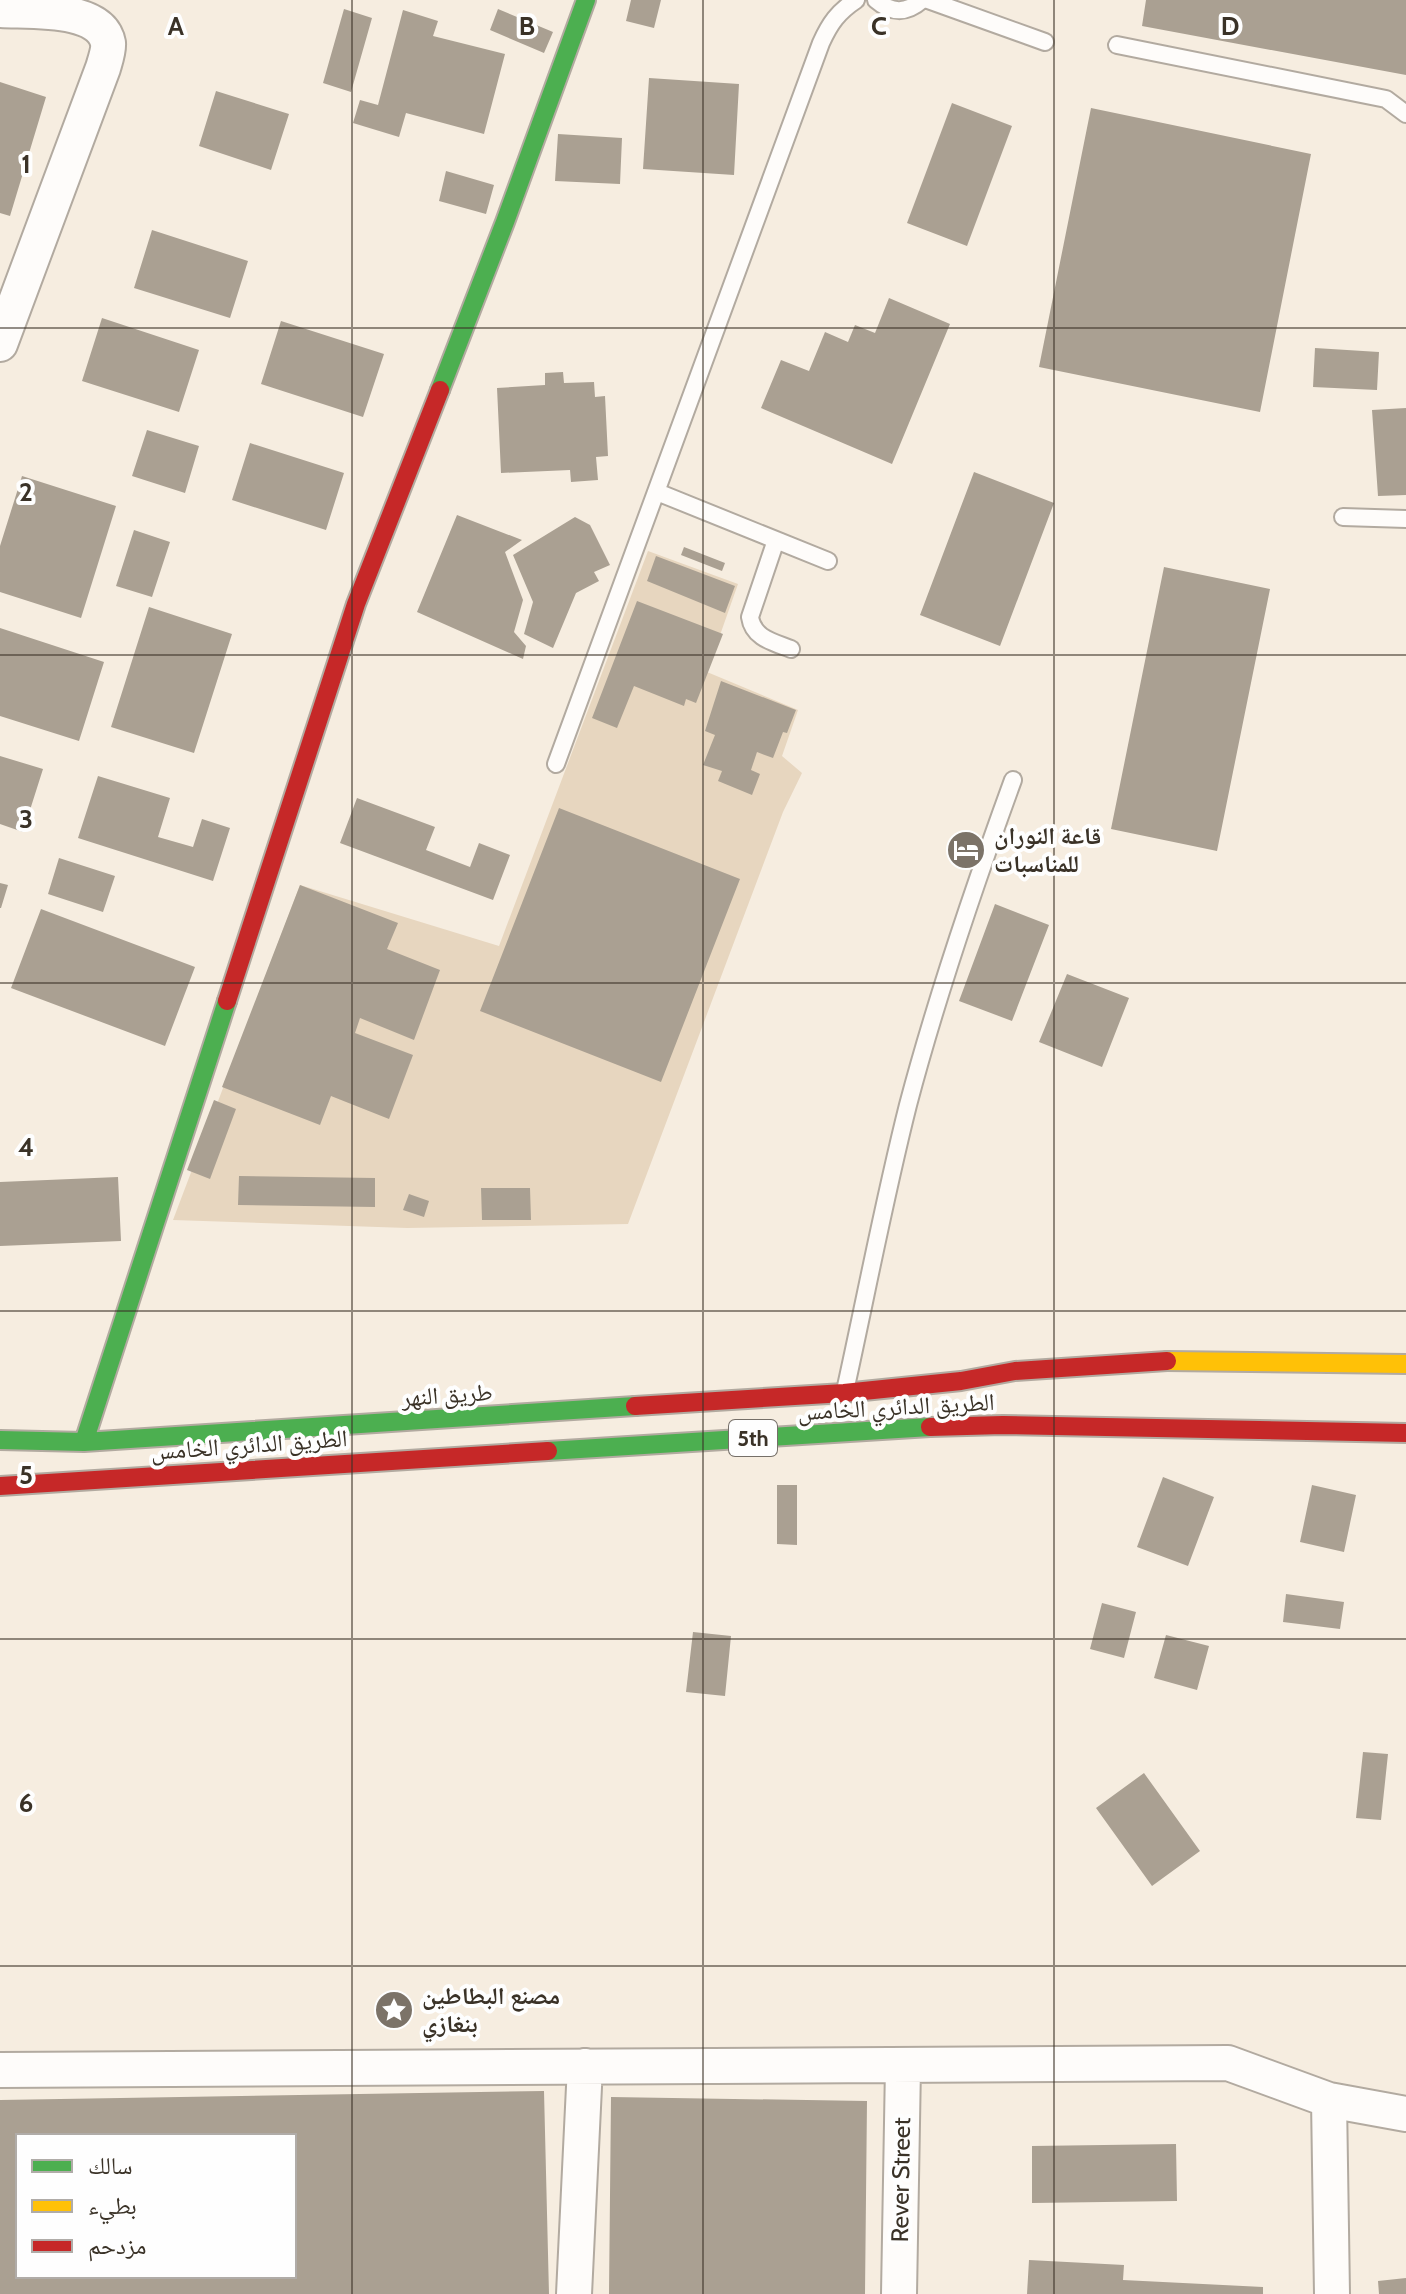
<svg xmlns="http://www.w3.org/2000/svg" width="1406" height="2294" font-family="Cabin,'Noto Naskh Arabic',sans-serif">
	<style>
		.green { fill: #e7d6bf }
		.building { fill: #aaa092; fill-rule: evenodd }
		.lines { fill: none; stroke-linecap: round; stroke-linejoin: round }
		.lane-casing { stroke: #b2aaa0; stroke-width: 20 }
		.street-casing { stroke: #b2aaa0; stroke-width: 38 }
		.fast-casing { stroke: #b2aaa0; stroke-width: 22 }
		.slow-casing { stroke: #b2aaa0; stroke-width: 22 }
		.jam-casing { stroke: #b2aaa0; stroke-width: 22 }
		.lane { stroke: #fefcfa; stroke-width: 16 }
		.street { stroke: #fefcfa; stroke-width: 34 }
		.fast { stroke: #4caf50; stroke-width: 18 }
		.slow { stroke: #ffc107; stroke-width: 18 }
		.jam { stroke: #c62828; stroke-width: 18 }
		.grid { fill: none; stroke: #3a3227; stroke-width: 2; stroke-opacity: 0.55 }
		.labels { text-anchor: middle; stroke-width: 8; stroke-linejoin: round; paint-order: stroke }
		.shield { fill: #fefefe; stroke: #756f68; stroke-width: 2 }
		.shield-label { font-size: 22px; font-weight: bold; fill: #3a3227 }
		.poi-label { font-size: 24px; font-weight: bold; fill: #3a3227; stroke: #fefefe; text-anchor: start }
		.street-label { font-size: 24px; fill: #3a3227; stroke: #fefefe }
		.grid-label { font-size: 26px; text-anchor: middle; font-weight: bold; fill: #3a3227; stroke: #fefefe; stroke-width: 8; stroke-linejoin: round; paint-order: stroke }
	</style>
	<rect width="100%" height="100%" fill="#f6ede0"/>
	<!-- green -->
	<path class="green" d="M648,551l90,33 -31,88 91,38 -16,46 20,17 -19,39 -155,412 -221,4 -234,-8 127,-335 199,61z"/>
	<!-- building -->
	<path class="building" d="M631,0h30l-7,28 -28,-7z
		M1146,0h260v75l-264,-49z
		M344,9l28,9 -21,74 -28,-9z
		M498,9l55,23 -9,21 -54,-23z
		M403,10l35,11 -5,15 72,18 -21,80 -78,-21 -7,24 -46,-14 7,-23 18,5z
		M649,78l90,6 -5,91 -91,-6z
		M0,82l46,15 -36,119 -10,-3z
		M216,91l73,23 -18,56 -72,-24z
		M952,103l60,23 -45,120 -60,-23z
		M1091,108l220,46 -51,258 -221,-45z
		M558,134l64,4 -2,46 -65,-3z
		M446,171l48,14 -8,29 -47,-13z
		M152,230l96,31 -18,57 -96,-30z
		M889,298l61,26 -58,140 -131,-56 20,-48 28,11 16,-39 23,10 7,-17 20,8z
		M102,318l97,32 -20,62 -97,-31z
		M281,321l103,33 -21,63 -102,-33z
		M1315,348l64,4 -2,38 -64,-3z
		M563,372l1,11 30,-1 1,15 10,-1 3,60 -12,1 2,23 -27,2 -1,-12 -69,3 -4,-85 48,-3v-12z
		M1406,408v87l-28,1 -6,-86z
		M147,430l52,16 -14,47 -53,-17z
		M250,443l94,30 -18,57 -94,-30z
		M974,472l80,31 -54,143 -80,-31z
		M22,476l94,30 -35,112 -81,-26v-46z
		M457,515l65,25 -17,12 18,48 -9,32 12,14 -3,13 -106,-47z
		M575,517l15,8 20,40 -16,7 5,9 -23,12 -23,55 -29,-14 9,-32 -20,-47z
		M134,530l36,12 -18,55 -36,-11z
		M684,547l41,16 -3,8 -41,-16z
		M656,556l79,30 -10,27 -78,-32z
		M1164,567l106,22 -53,262 -106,-22z
		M637,601l86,33 -27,69 -10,-4 -2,7 -50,-20 -17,42 -25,-10z
		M149,607l83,27 -38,119 -83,-26z
		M0,628l104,34 -25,79 -79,-25z
		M721,681l75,29 -9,23 -4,-1 -10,26 -16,-6 -6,18 9,4 -8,21 -34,-14 4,-10 -19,-6 12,-30 -10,-4z
		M0,756l43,13 -20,63 -23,-8z
		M98,776l72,22 -12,39 35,10 9,-28 28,9 -17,53 -135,-43z
		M357,798l78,29 -9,23 44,17 9,-24 31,12 -17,45 -153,-57z
		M559,808l181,71 -79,203 -181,-71z
		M59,858l56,18 -12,36 -55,-18z
		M0,883l8,2 -7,23h-1z
		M300,885l98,38 -11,26 53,21 -26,70 -54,-22 -5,15 58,22 -24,64 -58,-23 -11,29 -98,-38z
		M995,904l54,21 -37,96 -53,-20z
		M41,909l154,58 -30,79 -154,-58z
		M1067,974l62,24 -27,69 -63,-25z
		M214,1100l22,9 -26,70 -23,-9z
		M239,1176l136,2v29l-137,-2z
		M118,1177l3,64 -121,5v-64z
		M481,1188h49l1,32h-49z
		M409,1194l20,7 -5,16 -21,-7z
		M1163,1477l51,20 -26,69 -51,-19z
		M777,1485h20v60l-20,-1z
		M1312,1485l44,10 -12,57 -44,-10z
		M1286,1594l58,8 -4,27 -57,-7z
		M1102,1603l34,9 -12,46 -34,-9z
		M693,1632l38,4 -6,60 -39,-4z
		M1166,1635l43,11 -12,44 -43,-12z
		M1363,1752l25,2 -7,66 -25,-2z
		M1144,1773l56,78 -48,35 -56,-78z
		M544,2091l5,203h-549v-194zM18,2136h276v140h-276z
		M611,2097l256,4 -2,193h-256z
		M1176,2144l1,57 -145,2v-57z
		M1029,2260l95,5 -1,15 140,7v7h-236z
		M1406,2278v16h-27l-1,-13z"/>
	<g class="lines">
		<defs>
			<path id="lane" d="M876,0c15,13 30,14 46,0
				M928,0l117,42
				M1117,45l269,54 20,15
				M657,492l171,69
				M1343,517l63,2
				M776,540l-26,77c3,21 23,25 41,32
				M556,764l265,-721c9,-20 17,-31 35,-43
				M845,1391c21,-95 39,-191 63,-286 29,-110 66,-218 105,-325"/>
			<path id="street" d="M0,10c29,2 101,-4 108,33 1,7 -3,18 -5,25l-103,276
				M0,2070l1228,-7 101,37 77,14
				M1329,2100l3,194
				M574,2294l11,-228
				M899,2294l4,-228"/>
			<path id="fast" d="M440,390l65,-168 81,-222
				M0,1440l84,2 551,-36
				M84,1442l143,-441
				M548,1451l382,-24"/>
			<path id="slow" d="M1167,1361l239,3"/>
			<path id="jam" d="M227,1001l129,-397 84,-214
				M635,1406l209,-13 117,-12 54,-10 152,-10
				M930,1427l73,-2 403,8
				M0,1486l548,-35"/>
		</defs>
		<!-- lane casing -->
		<use href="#lane" class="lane-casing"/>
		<!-- street casing -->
		<use href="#street" class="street-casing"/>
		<!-- fast casing -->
		<use href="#fast" class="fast-casing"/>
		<!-- slow casing -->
		<use href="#slow" class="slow-casing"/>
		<!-- jam casing -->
		<use href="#jam" class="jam-casing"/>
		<!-- lane -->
		<use href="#lane" class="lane"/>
		<!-- street -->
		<use href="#street" class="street"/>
		<!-- fast -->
		<use href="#fast" class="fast"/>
		<!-- slow -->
		<use href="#slow" class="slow"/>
		<!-- jam -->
		<use href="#jam" class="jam"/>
	</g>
	<!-- grid -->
	<path class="grid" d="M352,0v2294M703,0v2294M1054,0v2294M0,328h1406M0,655h1406M0,983h1406M0,1311h1406M0,1639h1406M0,1966h1406"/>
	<!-- icons -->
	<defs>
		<symbol id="hotel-disc" viewBox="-11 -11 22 22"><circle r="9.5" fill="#7c7368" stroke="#fefefe"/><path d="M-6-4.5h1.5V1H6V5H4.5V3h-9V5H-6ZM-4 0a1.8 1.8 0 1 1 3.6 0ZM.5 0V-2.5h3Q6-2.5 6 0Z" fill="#fff"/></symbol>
		<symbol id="sight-disc" viewBox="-11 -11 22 22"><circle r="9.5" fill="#7c7368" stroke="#fefefe"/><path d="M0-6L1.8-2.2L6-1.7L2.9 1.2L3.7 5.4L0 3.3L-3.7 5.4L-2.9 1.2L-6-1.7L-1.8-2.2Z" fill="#fff"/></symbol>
	</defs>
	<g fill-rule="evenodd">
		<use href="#hotel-disc" x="944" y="828" width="44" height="44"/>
		<use href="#sight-disc" x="372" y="1988" width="44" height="44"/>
	</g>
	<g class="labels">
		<!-- shield labels -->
		<rect class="shield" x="729" y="1420" width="48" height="36" rx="6"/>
		<g class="shield-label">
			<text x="753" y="1446">5th</text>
		</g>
		<!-- poi labels -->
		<g class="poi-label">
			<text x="994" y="844">قاعة النوران<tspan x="994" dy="28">للمناسبات</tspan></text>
			<text x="422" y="2004">مصنع البطاطين<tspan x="422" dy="28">بنغازي</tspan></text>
		</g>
		<!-- street labels -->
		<g class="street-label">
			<text transform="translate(447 1395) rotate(-4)" y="8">طريق النهر</text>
			<text transform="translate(896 1407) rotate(-3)" y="8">الطريق الدائري الخامس</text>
			<text transform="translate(249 1445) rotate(-4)" y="8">الطريق الدائري الخامس</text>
			<text transform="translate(901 2180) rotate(-89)" y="8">Rever Street</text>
		</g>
	</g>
	<g class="grid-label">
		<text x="176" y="35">A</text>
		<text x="527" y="35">B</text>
		<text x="879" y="35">C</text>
		<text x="1230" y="35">D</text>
		<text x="26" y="173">1</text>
		<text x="26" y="501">2</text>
		<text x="26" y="828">3</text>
		<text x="26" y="1156">4</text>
		<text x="26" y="1484">5</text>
		<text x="26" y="1812">6</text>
	</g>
	<!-- legend -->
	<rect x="16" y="2134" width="280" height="144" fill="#fefefe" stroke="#b0aca8" stroke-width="2"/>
	<rect x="32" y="2160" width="40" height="12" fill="#4caf50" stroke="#b0aca8" stroke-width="2"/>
	<text x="88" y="2174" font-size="24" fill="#3a3227">سالك</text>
	<rect x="32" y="2200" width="40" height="12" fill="#ffc107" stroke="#b0aca8" stroke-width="2"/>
	<text x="88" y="2214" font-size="24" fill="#3a3227">بطيء</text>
	<rect x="32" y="2240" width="40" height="12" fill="#c62828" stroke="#b0aca8" stroke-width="2"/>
	<text x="88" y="2254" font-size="24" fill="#3a3227">مزدحم</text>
</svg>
